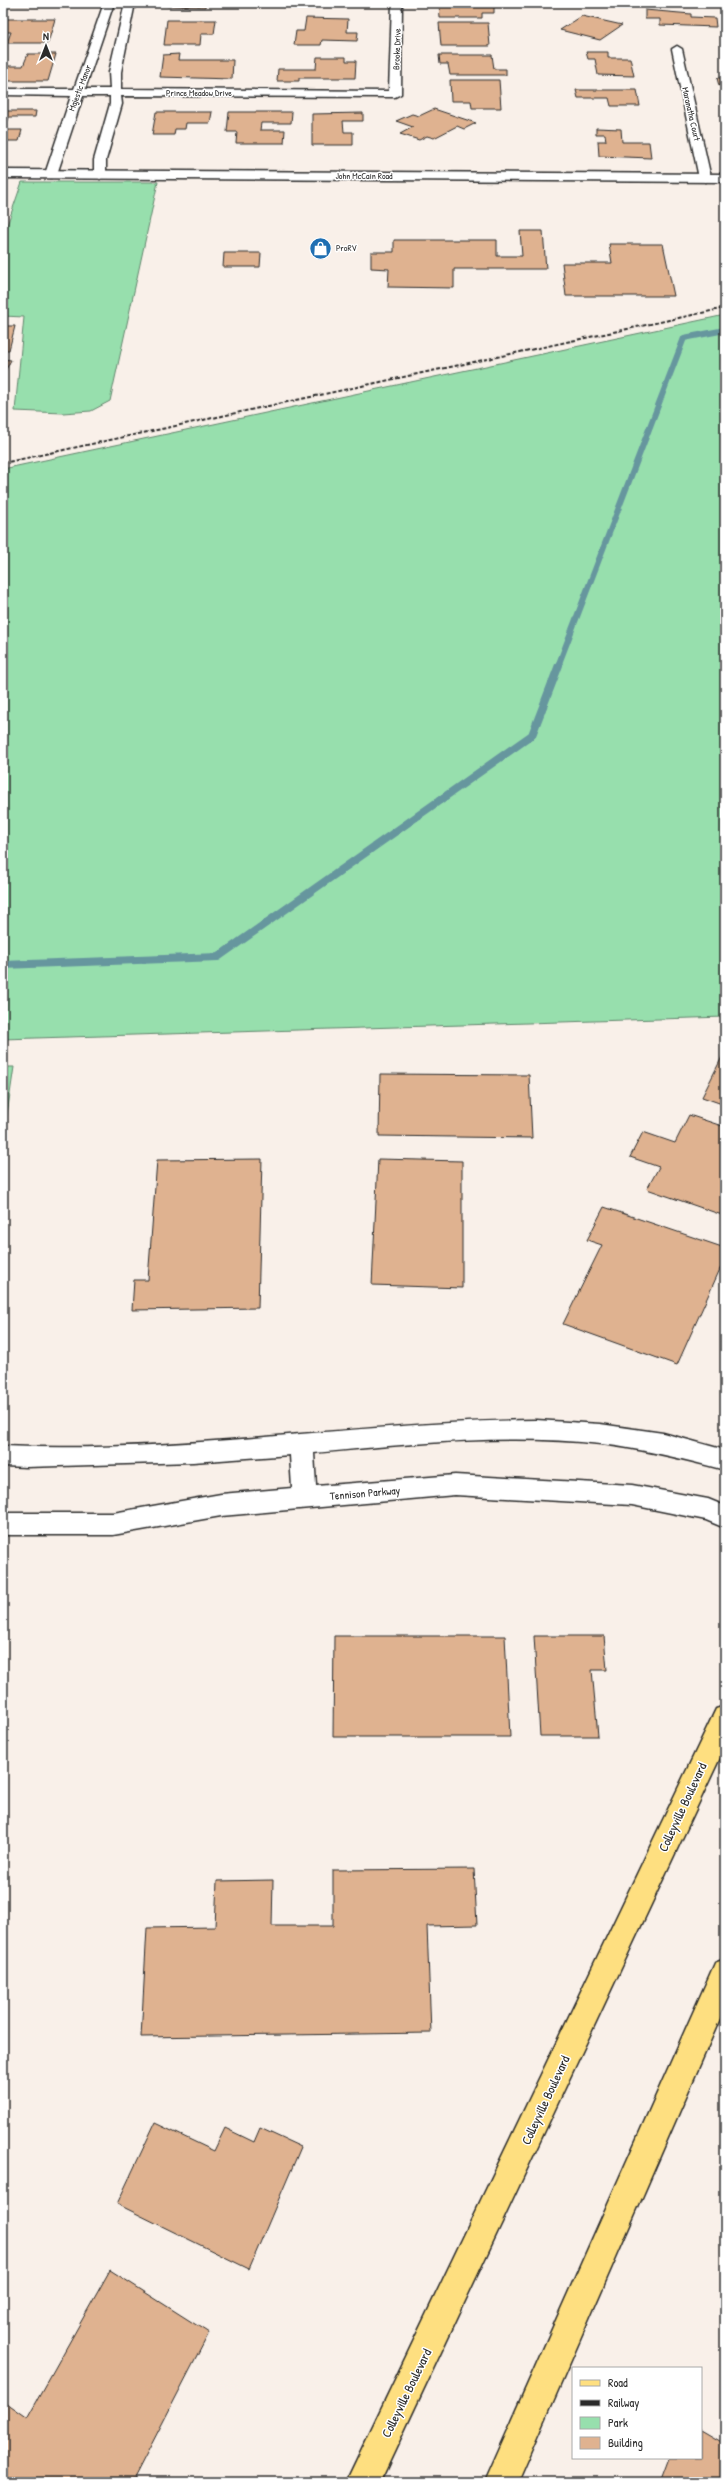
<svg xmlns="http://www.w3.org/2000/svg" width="728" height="2485" font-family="'Patrick Hand',sans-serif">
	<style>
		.green { fill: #97dfad; stroke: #61856c }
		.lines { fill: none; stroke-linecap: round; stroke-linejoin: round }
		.stream-far1 { stroke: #66969e; stroke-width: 6 }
		.stream { stroke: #66969e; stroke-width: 8 }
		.building { fill: #dfb290; stroke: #2b2b2b }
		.street-casing { stroke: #2b2b2b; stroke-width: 3 }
		.secondary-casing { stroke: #2b2b2b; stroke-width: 3 }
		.primary-casing { stroke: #2b2b2b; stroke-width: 3 }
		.street { fill: #fff; fill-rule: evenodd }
		.secondary { fill: #fff; fill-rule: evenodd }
		.primary { fill: #fedf80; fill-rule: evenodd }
		.rail { stroke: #2b2b2b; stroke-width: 2; stroke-dasharray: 4 2; stroke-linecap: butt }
		.labels { text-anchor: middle; stroke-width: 3; stroke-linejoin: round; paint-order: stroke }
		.far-street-label { font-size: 9px; fill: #2b2b2b; stroke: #fff }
		.far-poi-label { font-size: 9px; fill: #2b2b2b; stroke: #fff; text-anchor: start }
		.street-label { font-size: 11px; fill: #2b2b2b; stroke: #fff }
		.near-street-label { font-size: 13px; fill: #2b2b2b; stroke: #fff }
	</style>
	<rect width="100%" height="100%" fill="#f9f0e9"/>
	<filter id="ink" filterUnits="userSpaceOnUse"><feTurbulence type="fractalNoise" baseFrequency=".025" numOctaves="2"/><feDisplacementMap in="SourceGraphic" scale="8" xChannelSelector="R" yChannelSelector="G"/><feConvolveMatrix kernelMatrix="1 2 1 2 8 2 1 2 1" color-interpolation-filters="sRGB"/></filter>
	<g filter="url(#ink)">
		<!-- green -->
		<path class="green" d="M22,182h136l-48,219 -19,10 -28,2 -48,-2 9,-94 -21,-1v-79z
			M725,315v702l-722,22v-570z
			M3,1067h11l-11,74z"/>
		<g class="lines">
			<!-- stream-far1 -->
			<path class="stream-far1" d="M558,666l126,-328 41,-8"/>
			<!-- stream -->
			<path class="stream" d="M3,965l215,-8 314,-222 27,-70"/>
		</g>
		<!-- building -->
		<path class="building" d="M8,3h62l-1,2h-62z
			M168,3h38l-1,4 -38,-1z
			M324,3h34v2h-34z
			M439,3h55v10h-12v5h-42z
			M645,10l46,4v3l24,1 1,9 -56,-2v-6h-15z
			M582,16l40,9 -22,15 -40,-10z
			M306,18l42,1 -1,13h11l-1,9 -35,-1 -1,5h-27l2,-14h8z
			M3,19h52l-7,24h-41l4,-11h-8z
			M167,20h49l-2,14h-13l-1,11h-36z
			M439,23h49l2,23h-49z
			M586,52h22v6h22l4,18 -36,-1 -3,-16h-7z
			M28,54h28l-8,27h-45v-15h20z
			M179,54l-1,6h55l-1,19 -72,-2 3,-22z
			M439,55h53l2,14h12v6h-56l-2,-11h-8z
			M317,57h29v4h10l-1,17h-56v3h-22l1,-12h38z
			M717,78h8v8h-6z
			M450,80h49l2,28h-29l-1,-7h-20z
			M576,90h61l3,16h-29l-2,-8h-31z
			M434,109l42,14 -12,6 -7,-3 -23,12 -7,-2 -8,4 -19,-6 13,-7 -17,-6 16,-7 7,2z
			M3,111h33l-1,6h-26l-4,13h17l-3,11h-16z
			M156,112h56l-2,11h-24l-1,6h-10l-1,6h-22z
			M229,112h63l-1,11h-30l-1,7h25l-1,13h-48l1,-11h-10z
			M363,113v8h-20l1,11h9v13h-41v-31z
			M596,128l25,1 1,13h27l2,16 -52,-2 -1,-15h8l-1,-7h-9z
			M520,231h23l3,38h-92v19l-66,-1 1,-18 -18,-1v-16h23v-12h103v16h25z
			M609,244h54l11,52h-108l-4,-33h50z
			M224,253h37l-1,14h-37z
			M3,326h12l-6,24h-6z
			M3,359l8,1 -8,15z
			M725,1051v54l-23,-8z
			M380,1074l149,1 3,63 -153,-2z
			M689,1115l36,12v89l-78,-27 12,-22 -29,-10 13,-25 32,11z
			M262,1159l-4,149 -126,2 2,-30h14l9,-120z
			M378,1159l84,2v127l-90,-3z
			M604,1207l121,41v10l-48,107 -114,-41 39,-79 -15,-5z
			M334,1636h171l5,101h-177z
			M534,1636h70l3,34h-15l6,66h-58z
			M474,1869l3,56 -50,1 4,107 -290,4 6,-109 68,-1 2,-46 56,-1 -1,46h61v-56z
			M155,2123l59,28 11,-23 29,14 6,-14 41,19 -52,122 -132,-65z
			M110,2270l99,63 -77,149h-125l-4,-2v-79l24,17z
			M701,2430l24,14v38h-65l9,-24h32z"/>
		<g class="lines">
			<defs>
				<path id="street" d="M104,3h10l-29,86h25l-1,-17 16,-69h10l-14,69v17l268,2 3,-88h10l-1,91 -6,3 -274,-1 1,8 -16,56v15l-6,4 -6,-4v-15l16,-56v-8h-27l-26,78 -6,4 -4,-1 -2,-3 26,-78 -68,-1v-6h71z
					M677,46l5,3 29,129 -6,4 -6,-4 -27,-129z
					M536,1420l64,4 63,9 62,17v20c-41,-11 -82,-21 -124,-26 -95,-11 -193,0 -287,9l2,33 139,-11 177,10 76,14 17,7v22l-19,-8 -74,-15 -177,-10 -234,21 -108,19h-110v-22h110l108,-19 71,-6 -2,-33 -97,7 -167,5 -23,-1v-20c178,8 355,-24 533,-26z"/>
				<path id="secondary" d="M3,170l722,4v8l-722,-4z"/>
				<path id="primary" d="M725,1706v41l-345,735h-34l370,-773z
					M725,1959v48l-207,475h-34l231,-519z"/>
			</defs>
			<!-- street casing -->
			<use href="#street" class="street-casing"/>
			<!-- secondary casing -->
			<use href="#secondary" class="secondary-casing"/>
			<!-- primary casing -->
			<use href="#primary" class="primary-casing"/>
			<!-- street -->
			<use href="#street" class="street"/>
			<!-- secondary -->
			<use href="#secondary" class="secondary"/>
			<!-- primary -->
			<use href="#primary" class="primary"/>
			<!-- rail -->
			<path class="rail" d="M3,463l722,-155"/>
		</g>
	</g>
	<!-- icons -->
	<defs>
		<symbol id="shop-disc" viewBox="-11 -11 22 22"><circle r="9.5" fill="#1f6fb2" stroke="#fff"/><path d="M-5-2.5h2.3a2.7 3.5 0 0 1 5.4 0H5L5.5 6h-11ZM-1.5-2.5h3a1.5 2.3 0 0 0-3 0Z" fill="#fff"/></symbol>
	</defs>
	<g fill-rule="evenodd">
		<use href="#shop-disc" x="308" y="236" width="25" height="25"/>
	</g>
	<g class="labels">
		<!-- far-street labels -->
		<g class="far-street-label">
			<text transform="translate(397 49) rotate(-88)" y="3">Brooke Drive</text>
			<text transform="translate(80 88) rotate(-69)" y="3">Majestic Manor</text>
			<text x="199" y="96">Prince Meadow Drive</text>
			<text transform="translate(691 114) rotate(77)" y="3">Maranatha Court</text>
			<text x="364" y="179">John McCain Road</text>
		</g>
		<!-- far-poi labels -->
		<g class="far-poi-label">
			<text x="336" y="251">ProRV</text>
		</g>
		<!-- street labels -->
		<g class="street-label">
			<text transform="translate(365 1493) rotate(-5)" y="4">Tennison Parkway</text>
		</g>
		<!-- near-street labels -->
		<g class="near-street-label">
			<text transform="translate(682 1807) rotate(-65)" y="5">Colleyville Boulevard</text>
			<text transform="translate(545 2100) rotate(-65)" y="5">Colleyville Boulevard</text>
			<text transform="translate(406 2393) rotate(-64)" y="5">Colleyville Boulevard</text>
		</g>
	</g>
	<!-- margin -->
	<rect width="728" height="2485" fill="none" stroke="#fff" stroke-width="16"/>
	<rect x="8" y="8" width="712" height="2469" fill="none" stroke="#2b2b2b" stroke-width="1.5" filter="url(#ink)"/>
	<!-- legend -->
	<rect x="572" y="2367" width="130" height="92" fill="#ffffff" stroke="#aaaaaa"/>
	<rect x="580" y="2380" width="20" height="6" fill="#fedf80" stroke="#aaaaaa"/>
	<text x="608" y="2387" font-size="12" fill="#2b2b2b">Road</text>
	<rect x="580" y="2400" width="20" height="6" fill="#2b2b2b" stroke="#aaaaaa"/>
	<text x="608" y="2407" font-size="12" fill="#2b2b2b">Railway</text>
	<rect x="580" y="2417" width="20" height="12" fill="#97dfad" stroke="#aaaaaa"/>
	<text x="608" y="2427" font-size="12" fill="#2b2b2b">Park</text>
	<rect x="580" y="2437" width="20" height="12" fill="#dfb290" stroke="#aaaaaa"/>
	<text x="608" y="2447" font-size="12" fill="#2b2b2b">Building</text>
	<!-- north arrow -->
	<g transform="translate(46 46)" stroke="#ffffff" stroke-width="3" paint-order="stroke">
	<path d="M0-3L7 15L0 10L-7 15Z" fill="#2b2b2b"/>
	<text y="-6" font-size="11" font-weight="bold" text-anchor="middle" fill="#2b2b2b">N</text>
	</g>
</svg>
